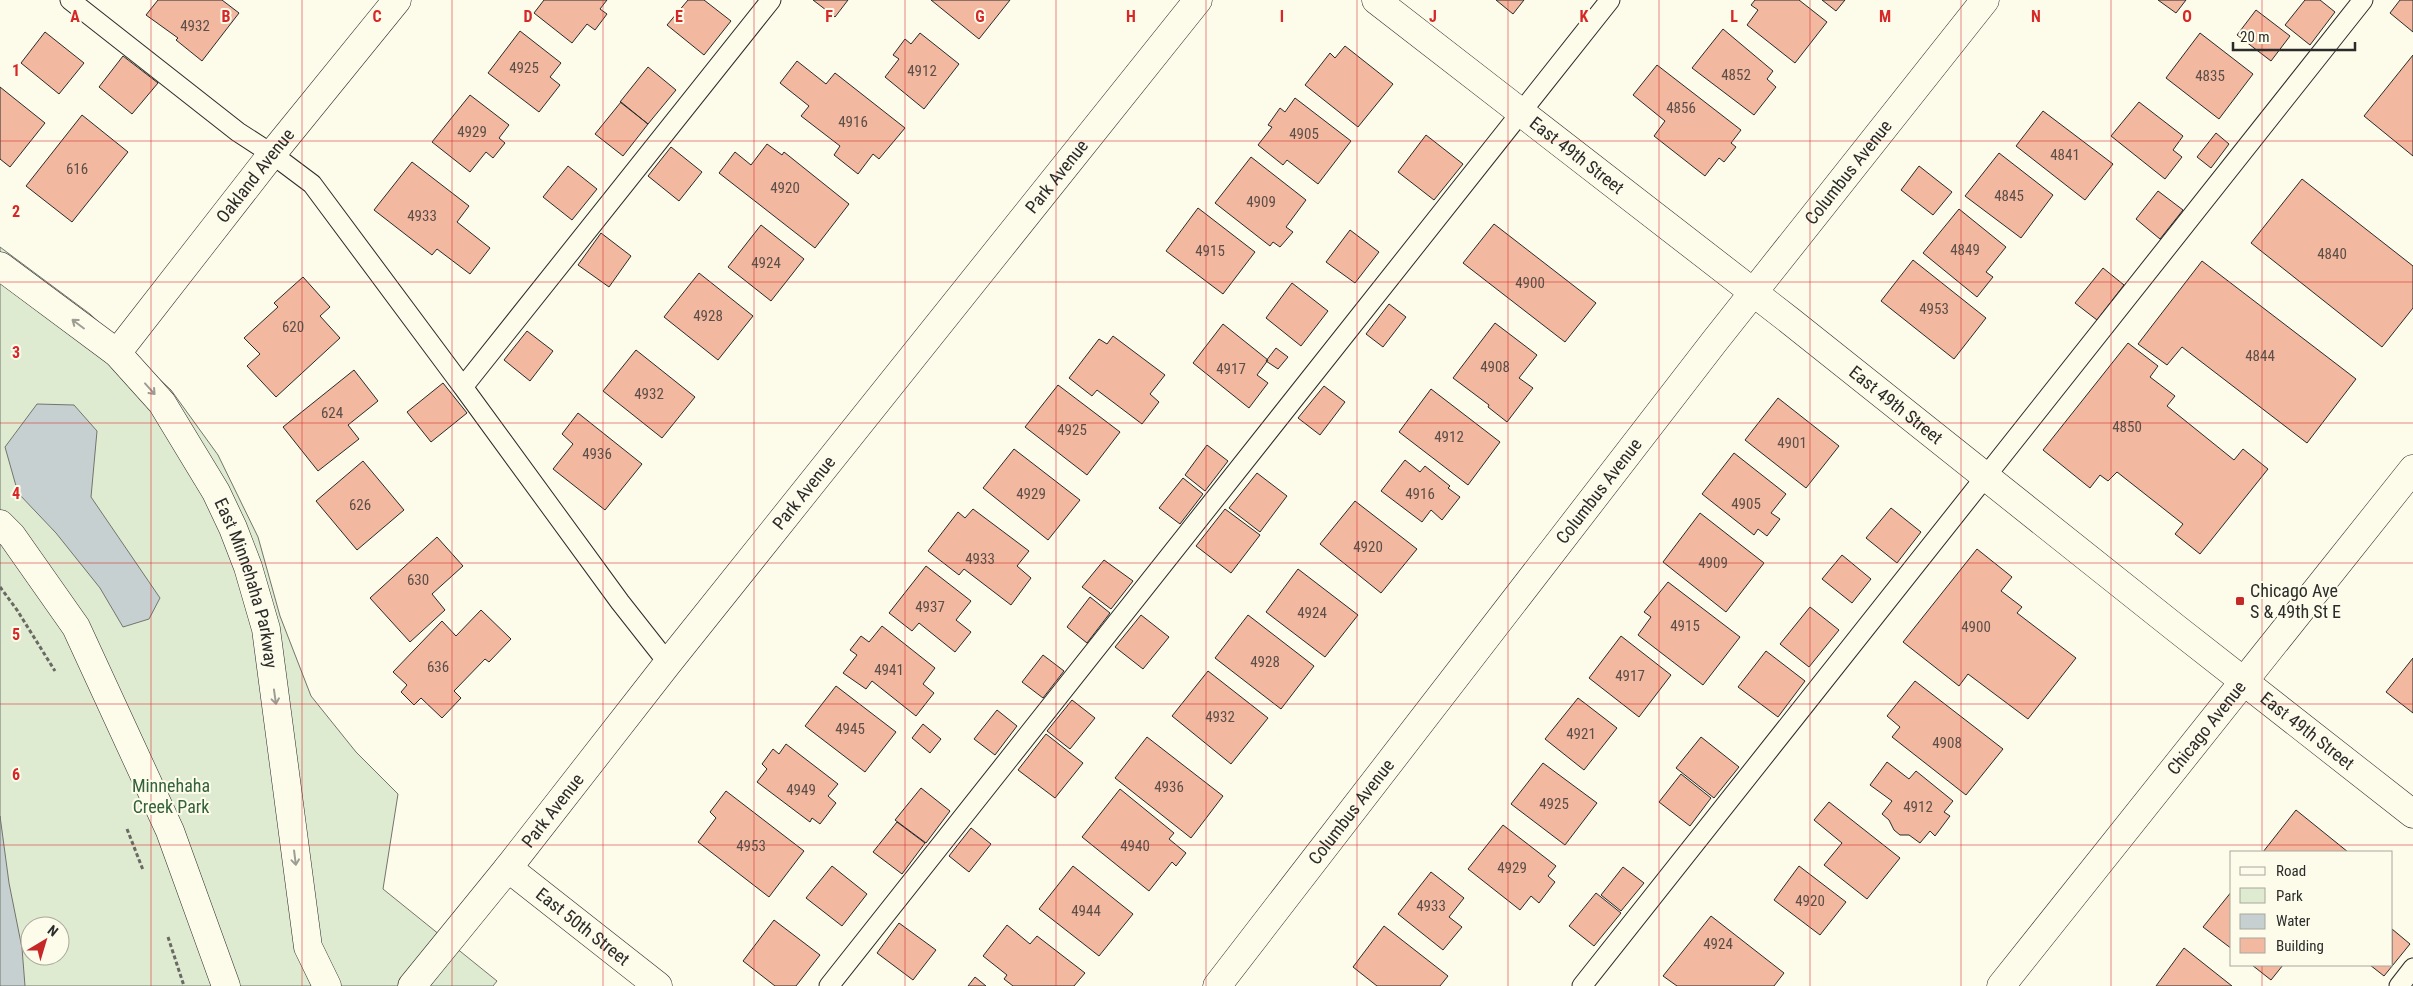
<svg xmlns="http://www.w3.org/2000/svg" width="2413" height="986" font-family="'Roboto Condensed',sans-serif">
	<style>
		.green { fill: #deebd1; stroke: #74746e; fill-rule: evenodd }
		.water { fill: #c7d0d0; stroke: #74746e }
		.building { fill: #f2b8a0; stroke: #2b2b2b }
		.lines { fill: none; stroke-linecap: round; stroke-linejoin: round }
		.service-casing { stroke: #2b2b2b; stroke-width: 21 }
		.minor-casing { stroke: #2b2b2b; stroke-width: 29 }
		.tertiary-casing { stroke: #2b2b2b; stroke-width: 29 }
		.path { stroke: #6a6964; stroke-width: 3; stroke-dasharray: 4 2.5; stroke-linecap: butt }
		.service { stroke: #fdfbea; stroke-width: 19 }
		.minor { stroke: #fdfbea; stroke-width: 28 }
		.tertiary { stroke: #fdfbea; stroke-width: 28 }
		.oneway { stroke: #9e9d94 }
		.grid { fill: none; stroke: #d62828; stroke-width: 1; stroke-opacity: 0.55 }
		.poi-dot { fill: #c62828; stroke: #fdfbea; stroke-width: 2 }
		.labels { text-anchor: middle; stroke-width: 4; stroke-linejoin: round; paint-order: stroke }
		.number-label { font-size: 15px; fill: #5d4e48 }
		.street-label { font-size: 18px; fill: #2b2b2b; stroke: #fdfbea }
		.poi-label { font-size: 18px; fill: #2b2b2b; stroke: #fdfbea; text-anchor: start }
		.park-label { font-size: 18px; fill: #34623c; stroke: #fdfbea }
		.grid-label { font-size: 16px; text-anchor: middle; font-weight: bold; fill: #d62828; stroke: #fdfbea; stroke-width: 4; stroke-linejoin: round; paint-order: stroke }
	</style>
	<rect width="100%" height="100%" fill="#fdfbea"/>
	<!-- green -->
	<path class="green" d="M0,247l90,67 81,76 47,65 40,82 22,79 31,80 45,56 42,42 -15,95 114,92 -4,5h-493zM30,926h30v30h-30z"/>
	<!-- water -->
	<path class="water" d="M37,404l37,1 23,26 -6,66 69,101 -11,21 -26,8 -23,-39 -44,-55 -38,-40 -13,-46z
		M0,816l9,67 13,65 3,38h-25z"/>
	<!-- building -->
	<path class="building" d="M158,0h64l17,13 -37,48 -26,-21 2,-2 -32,-23z
		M544,0h63l-7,9 7,5 -12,16 -8,-6 -15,19 -38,-30z
		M688,0h16l27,21 -27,34 -37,-30z
		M813,0h35l-13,17z
		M931,0h79l-31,39z
		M1496,0h28l-11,14z
		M1755,0h44l28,22 -32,41 -48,-38 11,-15 -7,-5z
		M1822,0h23l-9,11z
		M2158,0h28l-10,13z
		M2305,0h15l15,12 -25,33 -25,-20z
		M2400,0h13v32l-23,-19z
		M2256,10l34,26 -19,25 -34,-26z
		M1723,29l50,42 -6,8 9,8 -22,28 -62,-47z
		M520,31l41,32 -11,14 10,8 -21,27 -51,-39z
		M45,32l39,31 -25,31 -38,-31z
		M920,33l39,31 -35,45 -39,-32 14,-18 -6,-4 12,-16 6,5z
		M2200,33l53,41 -34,45 -53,-41z
		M1345,46l48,38 -35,43 -53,-42 25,-32 5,5z
		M2413,55v101l-49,-40z
		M123,56l35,27 -26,31 -33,-27z
		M797,61l29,23 9,-11 70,55 -26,31 -6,-5 -15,20 -24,-19 6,-9 -39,-30 8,-10 -29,-23z
		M1657,65l84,65 -10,13 5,4 -12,15 -5,-4 -14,18 -51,-40 11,-15 -32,-26z
		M648,67l28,23 -28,34 -28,-22z
		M0,87l45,36 -35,44 -10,-8z
		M470,95l39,30 -10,13 6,5 -12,15 -7,-6 -16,20 -38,-30z
		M1295,98l56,43 -33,43 -31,-24 -4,5 -25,-20 14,-18 -4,-2 12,-17 5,4z
		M621,102l27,22 -25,32 -28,-22z
		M2139,102l44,34 -10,14 9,7 -17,22 -54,-43z
		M2043,111l70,53 -28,36 -69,-54z
		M82,115l46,37 -56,70 -46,-36z
		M2216,133l13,11 -18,24 -14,-11z
		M1426,135l37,29 -29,36 -36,-28z
		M767,144l15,11 2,-3 65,52 -34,44 -96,-75 16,-21 16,13z
		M671,147l31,25 -23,29 -31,-25z
		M1999,153l54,42 -32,43 -56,-42z
		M1251,157l55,43 -20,27 7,5 -13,15 -7,-5 -3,4 -55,-43z
		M412,162l57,44 -12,16 33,26 -20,26 -33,-25 -5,6 -58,-45z
		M568,166l29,23 -25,31 -29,-23z
		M1919,166l33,26 -19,23 -32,-25z
		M2302,179l111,87v42l-31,39 -131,-104z
		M2158,191l25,19 -23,29 -24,-20z
		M1198,208l57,44 -32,42 -57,-43z
		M1959,209l47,38 -20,25 7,5 -16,20 -54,-44z
		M1494,224l102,79 -31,39 -102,-79z
		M761,225l43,34 -33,42 -43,-34z
		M1350,230l29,22 -24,31 -29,-21z
		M601,233l30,23 -22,31 -31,-22z
		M1913,260l73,58 -32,41 -73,-58z
		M2202,261l154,118 -49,64 -125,-96 -15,18 -29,-21z
		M2103,268l21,17 -27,35 -22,-17z
		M699,273l54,43 -35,44 -54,-43z
		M303,277l27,30 -10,9 20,22 -64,59 -29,-31 13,-12 -16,-16 34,-31 -4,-4z
		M1292,283l36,28 -27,35 -35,-28z
		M1389,304l17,13 -23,30 -17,-13z
		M1495,323l42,32 -18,23 14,10 -26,34 -19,-15 1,-2 -36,-27z
		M1223,324l45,36 -11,15 11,8 -19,25 -56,-45z
		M527,331l26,20 -23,30 -26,-21z
		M1113,336l52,39 -15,19 9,8 -17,22 -45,-34 -5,6 -23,-18 30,-39 8,5z
		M2128,343l30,23 -8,11 25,19 -8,10 67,54 9,-11 25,20 -68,85 -25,-20 8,-10 -66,-52 -9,9 -8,-6 -10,13 -47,-38z
		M1276,348l12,9 -10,12 -12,-8z
		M636,350l59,47 -33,41 -59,-47z
		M354,370l24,31 -30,24 11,14 -41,32 -35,-44z
		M443,383l24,30 -36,29 -24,-30z
		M1058,385l62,47 -33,43 -62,-48z
		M1324,386l21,16 -25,33 -22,-17z
		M1431,389l69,53 -32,43 -69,-53z
		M1778,398l61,48 -33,42 -61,-48z
		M578,413l64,51 -37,46 -52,-41 20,-25 -11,-10z
		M1207,445l21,16 -23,30 -20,-16z
		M1014,449l66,51 -32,40 -65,-52z
		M1734,453l52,41 -15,19 9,6 -13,17 -9,-7 -4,6 -52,-41z
		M1405,460l15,12 5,-6 25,20 -2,2 12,9 -18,23 -11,-10 -9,12 -41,-31z
		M363,461l41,49 -47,40 -41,-49z
		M1257,473l30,23 -27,36 -31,-24z
		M1183,478l20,16 -23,30 -21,-16z
		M1355,501l62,48 -36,44 -61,-49z
		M1891,508l30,24 -24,31 -31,-25z
		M973,509l56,42 -12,15 14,12 -20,27 -47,-36 -5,6 -31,-24 30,-39 7,6z
		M1225,509l35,26 -29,38 -35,-27z
		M1700,513l64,50 -38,49 -63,-50z
		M437,537l26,29 -31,28 13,16 -35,32 -40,-44z
		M1977,549l35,28 -11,14 21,16 -5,6 59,45 -48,61 -60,-45 -9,12 -56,-44z
		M1842,555l29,24 -19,24 -30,-24z
		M1104,560l29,21 -22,28 -29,-22z
		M926,566l45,35 -15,19 15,12 -16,20 -36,-29 -7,8 -23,-18z
		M1298,569l60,46 -33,42 -59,-45z
		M1668,582l72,55 -37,48 -65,-50 13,-18 -7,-5z
		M1090,597l20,16 -23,30 -20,-16z
		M1810,607l29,23 -30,37 -29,-23z
		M481,610l30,29 -22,23 -4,-3 -31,32 7,7 -19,20 -21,-20 -7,7 -13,-13 6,-7 -14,-13 49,-51 14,15z
		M1141,615l28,22 -26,32 -28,-22z
		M1248,615l66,51 -33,43 -66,-51z
		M882,626l53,42 -12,16 11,9 -18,23 -44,-35 -6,8 -23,-16 14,-18 -7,-5 11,-14 8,6z
		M1621,636l50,39 -32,42 -50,-39z
		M1766,651l39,30 -27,36 -40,-30z
		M1043,655l21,16 -21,27 -21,-16z
		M2413,658v55l-27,-21z
		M1208,671l60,47 -37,46 -59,-48z
		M1915,681l88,68 -37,46 -74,-58 8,-10 -13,-11z
		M836,686l60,46 -31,40 -60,-46z
		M1578,698l39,30 -33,42 -39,-31z
		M1072,700l23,18 -25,31 -23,-18z
		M997,710l20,16 -22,29 -21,-16z
		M923,724l18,15 -11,14 -18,-15z
		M1046,734l37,29 -28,35 -37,-28z
		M1147,737l76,59 -32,42 -76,-60z
		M1701,737l38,30 -25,31 -38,-30z
		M786,744l52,40 -10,12 8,7 -16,21 -8,-6 -2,4 -53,-40 10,-13 -5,-5 11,-15 6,5z
		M1887,762l22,17 7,-8 37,30 -9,11 6,4 -15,20 -5,-5 -10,12 -11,-8h-9l-6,-5 -5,-10 -7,-6 10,-13 -22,-16z
		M1543,763l54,40 -32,42 -54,-41z
		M1681,774l30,24 -21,28 -31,-24z
		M921,788l29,23 -24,32 -31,-23z
		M1120,789l54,44 -5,6 17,14 -10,13 -4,-4 -23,29 -67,-54z
		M726,791l78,60 -35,46 -71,-55 18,-24 -6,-6z
		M1829,802l71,56 -33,41 -43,-34 18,-22 -28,-23z
		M2296,810l52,42h-85z
		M897,822l28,21 -23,31 -29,-22z
		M1503,825l53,41 -8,10 7,6 -16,21 -8,-7 -11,14 -52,-41z
		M971,828l20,16 -22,28 -20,-16z
		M832,866l35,28 -25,32 -36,-28z
		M1073,866l60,48 -34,42 -60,-47z
		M1799,866l47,36 -26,33 -46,-35z
		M1623,867l21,16 -23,28 -20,-16z
		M1431,872l33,26 -15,19 13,10 -19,23 -45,-36z
		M2232,891v58l-29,-22z
		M1596,893l25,20 -27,33 -25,-20z
		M1711,916l73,57 -10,13h-97l-14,-10z
		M774,920l46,35 -24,31h-21l-32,-25z
		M899,923l37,27 -23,30 -36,-27z
		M1007,925l23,19 7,-8 48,37 -11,13h-61l-9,-7 3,-4 -24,-19z
		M1384,926l64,50 -8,10h-63l-24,-19z
		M2392,929l18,15 -26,32 -14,-11h22z
		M2184,948l48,38h-76z
		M2252,965h31l-12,15z
		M975,977l11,9h-18z"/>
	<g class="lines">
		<defs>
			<path id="service" d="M70,0l168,132 34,22 40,30 151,203
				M668,663l-48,-61 -157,-215 308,-387
				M829,986l781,-986
				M1582,986l781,-986
				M2399,986l14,-18"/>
			<g id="minor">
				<path id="s1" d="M1376,0l413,320 388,309 236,185"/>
				<path id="s2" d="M0,266l117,87 45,50 54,89 17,36 15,39 18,62 42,318 19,39"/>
				<path id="s3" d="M117,353l155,-199 125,-154"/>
				<path id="s4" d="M508,868l150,118"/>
				<path id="s5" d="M412,986l96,-118 160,-205 530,-663"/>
				<path id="s6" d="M1217,986l497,-644 271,-342"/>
			</g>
			<g id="tertiary">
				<path d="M0,524l12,12 64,91 94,204 56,155"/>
				<path id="s7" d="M2001,986l412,-517"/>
			</g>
		</defs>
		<!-- service casing -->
		<use href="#service" class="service-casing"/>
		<!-- minor casing -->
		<use href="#minor" class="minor-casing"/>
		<!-- tertiary casing -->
		<use href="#tertiary" class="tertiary-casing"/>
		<!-- path -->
		<path class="path" d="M0,587l17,23 38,61
			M127,829l16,41
			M168,937l16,49"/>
		<!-- service -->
		<use href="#service" class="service"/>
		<!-- minor -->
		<use href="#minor" class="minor"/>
		<!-- tertiary -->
		<use href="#tertiary" class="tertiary"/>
	</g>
	<!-- one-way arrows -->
	<defs><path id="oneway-shaft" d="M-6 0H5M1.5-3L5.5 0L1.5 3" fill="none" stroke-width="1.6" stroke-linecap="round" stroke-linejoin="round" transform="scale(1.25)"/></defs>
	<g class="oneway">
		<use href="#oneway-shaft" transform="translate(78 324) rotate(-143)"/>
		<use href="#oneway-shaft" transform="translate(150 389) rotate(48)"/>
		<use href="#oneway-shaft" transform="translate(275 697) rotate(82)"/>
		<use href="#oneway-shaft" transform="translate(295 858) rotate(83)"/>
	</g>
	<!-- grid -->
	<path class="grid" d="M151,0v986M302,0v986M452,0v986M603,0v986M754,0v986M905,0v986M1056,0v986M1206,0v986M1357,0v986M1508,0v986M1659,0v986M1810,0v986M1961,0v986M2111,0v986M2262,0v852M0,141h2413M0,282h2413M0,423h2413M0,563h2413M0,704h2413M0,845h2413M2262,965v21"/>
	<!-- markers -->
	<rect class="poi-dot" x="2235" y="596" width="10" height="10" rx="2.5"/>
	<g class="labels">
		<!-- number labels -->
		<g class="number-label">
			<text x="195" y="31">4932</text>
			<text x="524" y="73">4925</text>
			<text x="922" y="76">4912</text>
			<text x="1736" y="80">4852</text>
			<text x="2210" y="81">4835</text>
			<text x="1681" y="113">4856</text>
			<text x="853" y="127">4916</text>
			<text x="472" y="137">4929</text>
			<text x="1304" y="139">4905</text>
			<text x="2065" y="160">4841</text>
			<text x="77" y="174">616</text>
			<text x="785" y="193">4920</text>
			<text x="2009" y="201">4845</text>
			<text x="1261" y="207">4909</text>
			<text x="422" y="221">4933</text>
			<text x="1965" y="255">4849</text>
			<text x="1210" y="256">4915</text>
			<text x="2332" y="259">4840</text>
			<text x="766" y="268">4924</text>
			<text x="1530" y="288">4900</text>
			<text x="1934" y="314">4953</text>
			<text x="708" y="321">4928</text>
			<text x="293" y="332">620</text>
			<text x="2260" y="361">4844</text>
			<text x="1495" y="372">4908</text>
			<text x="1231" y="374">4917</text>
			<text x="649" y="399">4932</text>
			<text x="332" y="418">624</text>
			<text x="2127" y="432">4850</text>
			<text x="1072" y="435">4925</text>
			<text x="1449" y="442">4912</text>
			<text x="1792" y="448">4901</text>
			<text x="597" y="459">4936</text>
			<text x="1031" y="499">4929</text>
			<text x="1420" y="499">4916</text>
			<text x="1746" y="509">4905</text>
			<text x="360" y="510">626</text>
			<text x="1368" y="552">4920</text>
			<text x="980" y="564">4933</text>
			<text x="1713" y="568">4909</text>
			<text x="418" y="585">630</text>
			<text x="930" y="612">4937</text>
			<text x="1312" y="618">4924</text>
			<text x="1685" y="631">4915</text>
			<text x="1976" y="632">4900</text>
			<text x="1265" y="667">4928</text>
			<text x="438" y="672">636</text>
			<text x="889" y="675">4941</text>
			<text x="1630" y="681">4917</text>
			<text x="1220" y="722">4932</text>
			<text x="850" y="734">4945</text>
			<text x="1581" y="739">4921</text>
			<text x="1947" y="748">4908</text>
			<text x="1169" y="792">4936</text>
			<text x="801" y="795">4949</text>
			<text x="1554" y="809">4925</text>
			<text x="1918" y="812">4912</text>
			<text x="751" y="851">4953</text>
			<text x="1135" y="851">4940</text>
			<text x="1512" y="873">4929</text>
			<text x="1810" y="906">4920</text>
			<text x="1431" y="911">4933</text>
			<text x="1086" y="916">4944</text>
			<text x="1718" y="949">4924</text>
		</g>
		<!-- street labels -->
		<g class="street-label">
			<text dy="6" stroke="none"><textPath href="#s1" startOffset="254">East 49th Street</textPath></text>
			<text dy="6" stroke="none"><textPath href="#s6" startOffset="1030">Columbus Avenue</textPath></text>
			<text dy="6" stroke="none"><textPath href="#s3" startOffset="225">Oakland Avenue</textPath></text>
			<text dy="6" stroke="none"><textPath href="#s5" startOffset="1035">Park Avenue</textPath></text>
			<text dy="6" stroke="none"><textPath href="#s1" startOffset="659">East 49th Street</textPath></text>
			<text dy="6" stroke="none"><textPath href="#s6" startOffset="625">Columbus Avenue</textPath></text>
			<text dy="6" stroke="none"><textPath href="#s5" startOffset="630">Park Avenue</textPath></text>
			<text dy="6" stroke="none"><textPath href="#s2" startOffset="414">East Minnehaha Parkway</textPath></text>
			<text dy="6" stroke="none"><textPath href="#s7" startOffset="330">Chicago Avenue</textPath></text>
			<text dy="6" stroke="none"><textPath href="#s1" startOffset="1184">East 49th Street</textPath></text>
			<text dy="6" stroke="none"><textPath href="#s5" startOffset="225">Park Avenue</textPath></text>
			<text dy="6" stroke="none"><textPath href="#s6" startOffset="220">Columbus Avenue</textPath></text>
			<text dy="6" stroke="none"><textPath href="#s4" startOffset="95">East 50th Street</textPath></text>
		</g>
		<!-- poi labels -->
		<g class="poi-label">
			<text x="2250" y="597">Chicago Ave<tspan x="2250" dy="21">S &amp; 49th St E</tspan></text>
		</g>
		<!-- park labels -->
		<g class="park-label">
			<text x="171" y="792">Minnehaha<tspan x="171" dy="21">Creek Park</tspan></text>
		</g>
	</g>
	<g class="grid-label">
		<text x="75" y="22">A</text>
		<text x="226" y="22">B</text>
		<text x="377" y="22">C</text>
		<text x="528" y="22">D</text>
		<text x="679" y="22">E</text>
		<text x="829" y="22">F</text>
		<text x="980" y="22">G</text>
		<text x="1131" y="22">H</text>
		<text x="1282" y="22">I</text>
		<text x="1433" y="22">J</text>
		<text x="1584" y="22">K</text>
		<text x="1734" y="22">L</text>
		<text x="1885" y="22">M</text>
		<text x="2036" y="22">N</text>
		<text x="2187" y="22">O</text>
		<text x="16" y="76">1</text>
		<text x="16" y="217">2</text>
		<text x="16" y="358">3</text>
		<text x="16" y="499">4</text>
		<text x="16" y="640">5</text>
		<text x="16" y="780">6</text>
	</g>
	<!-- legend -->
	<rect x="2230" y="851" width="162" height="115" fill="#fdfbea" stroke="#a9a89e"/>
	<rect x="2240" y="867" width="25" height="8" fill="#fdfbea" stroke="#a9a89e"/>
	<text x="2276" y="876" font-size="15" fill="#2b2b2b">Road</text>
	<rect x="2240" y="888" width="25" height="15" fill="#deebd1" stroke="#a9a89e"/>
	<text x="2276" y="901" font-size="15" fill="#2b2b2b">Park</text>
	<rect x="2240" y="914" width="25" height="15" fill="#c7d0d0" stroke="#a9a89e"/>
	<text x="2276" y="926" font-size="15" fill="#2b2b2b">Water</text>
	<rect x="2240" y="938" width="25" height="15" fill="#f2b8a0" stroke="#a9a89e"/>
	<text x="2276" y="951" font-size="15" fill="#2b2b2b">Building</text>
	<!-- north arrow -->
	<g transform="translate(45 941) rotate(38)"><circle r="24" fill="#fdfbea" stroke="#a9a89e"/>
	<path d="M0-4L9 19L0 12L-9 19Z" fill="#c62828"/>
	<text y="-8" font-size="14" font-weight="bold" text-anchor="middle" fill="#2b2b2b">N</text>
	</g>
	<!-- scale -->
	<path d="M2233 42v8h122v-8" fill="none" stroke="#2b2b2b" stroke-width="2.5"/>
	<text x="2240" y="42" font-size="15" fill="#2b2b2b" stroke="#fdfbea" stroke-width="4" paint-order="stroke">20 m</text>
</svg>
